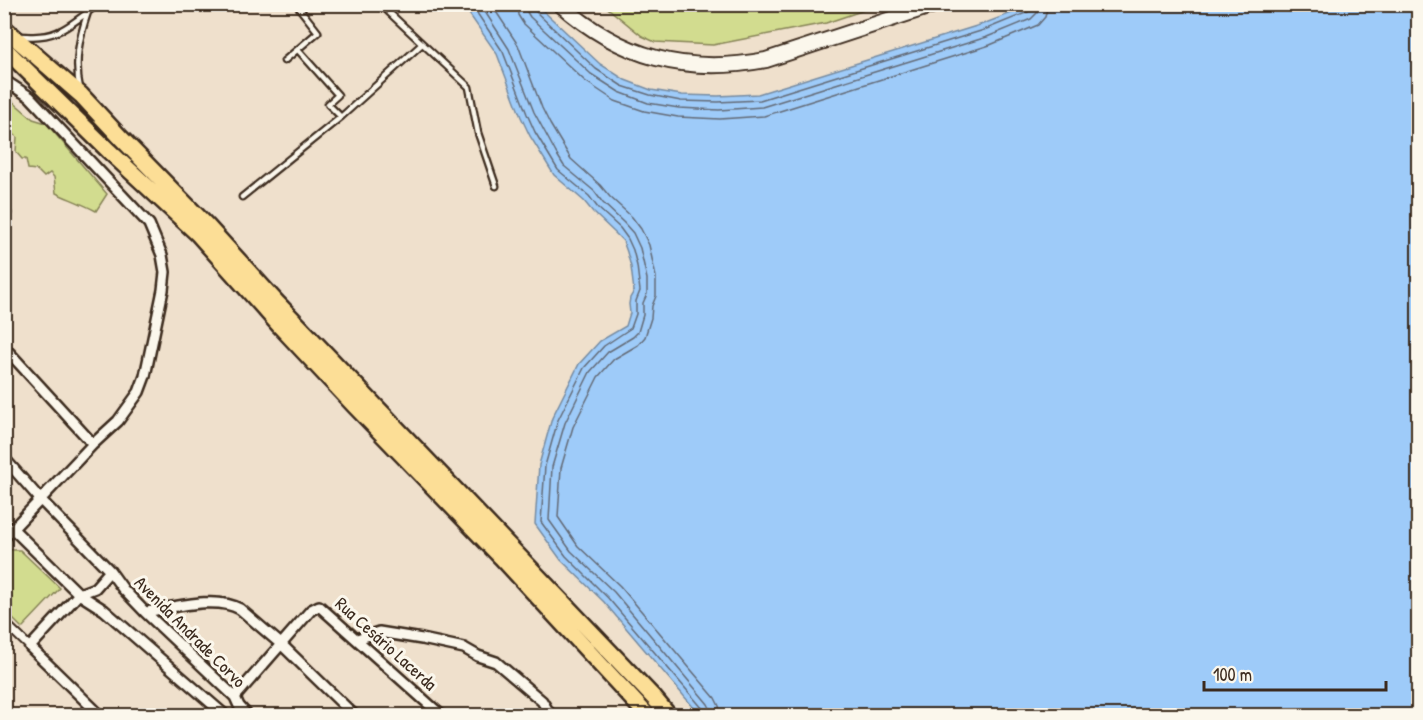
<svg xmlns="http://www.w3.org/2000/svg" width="1423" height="720" font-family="'Patrick Hand',sans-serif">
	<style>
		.green { fill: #d2dc8f; stroke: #868356; stroke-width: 1.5 }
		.water { fill: #9ecbf9; stroke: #768ba1; stroke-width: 1.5 }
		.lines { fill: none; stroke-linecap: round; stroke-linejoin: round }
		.shore { stroke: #636a76; stroke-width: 1.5 }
		.service-casing { stroke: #3b2a1e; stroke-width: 9 }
		.pedestrian-casing { stroke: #3b2a1e; stroke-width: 11 }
		.minor-casing { stroke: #3b2a1e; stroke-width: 14 }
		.secondary-casing { stroke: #3b2a1e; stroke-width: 18 }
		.primary-casing { stroke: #3b2a1e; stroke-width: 20 }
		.service { stroke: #fbf7ec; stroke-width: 4.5 }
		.pedestrian { stroke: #fbf7ec; stroke-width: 7 }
		.minor { stroke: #fbf7ec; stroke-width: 9 }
		.secondary { stroke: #fbf7ec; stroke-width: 14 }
		.primary { stroke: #fcde96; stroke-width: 15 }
		.labels { text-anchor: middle; stroke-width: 6; stroke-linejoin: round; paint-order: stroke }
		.street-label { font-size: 18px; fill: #3b2a1e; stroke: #fbf7ec }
	</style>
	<rect width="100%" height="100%" fill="#efe0cc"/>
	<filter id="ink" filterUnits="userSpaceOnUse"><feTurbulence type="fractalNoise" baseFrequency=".0167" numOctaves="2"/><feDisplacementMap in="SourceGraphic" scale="12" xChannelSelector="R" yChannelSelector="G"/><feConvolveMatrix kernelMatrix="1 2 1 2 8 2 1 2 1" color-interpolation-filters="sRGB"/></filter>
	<g filter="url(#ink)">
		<!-- green -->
		<path class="green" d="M604,5h275l-53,18 -113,22 -58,-3 -13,-6z
			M4,94l29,25 13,4 61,71 -11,17c-13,-7 -27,-12 -40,-18l-2,-16 -4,-4 -6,4 -7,-7 -9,-1 -2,-10h-4l-6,-7 1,-15 -12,-11z
			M8,550h12l40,38 -38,40 -17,-17v-57z"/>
		<!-- water -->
		<path class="water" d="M463,5h74l63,59 25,16 26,10 31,5 36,1 40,-2 225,-70 49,-19h386v710h-718l-96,-113 -43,-42 -26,-36 4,-59 13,-47 27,-54 21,-23 26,-15 4,-13 -1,-9 1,-6 4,-7 -3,-24 -4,-15 -4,-11 -8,-8 -22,-21 -9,-11 -30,-26 -24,-39 -9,-19 -24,-63z"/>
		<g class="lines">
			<!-- shore -->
			<path class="shore" d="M471,4l32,48 24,62 8,18 23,38 31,26 9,12 22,20 8,11 5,11 4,16 3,25 -4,10v13l-5,14 -27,18 -20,22 -26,52 -13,46 -4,56 25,34 42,42 95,111 1,7
				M480,4l29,45 25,63 22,41 8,13 30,25 9,12 21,20 9,10 7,15 7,31v15l-4,9v12l-5,17 -5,5 -25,15 -18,20 -25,51 -13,44 -3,53 22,31 43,41 94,112 3,6 1,6
				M491,4l27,41 24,63 8,16 21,35 29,26 10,12 22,20 9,12 8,16 7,32v19l-4,10 -1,12 -6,19 -7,8 -24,14 -16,18 -25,50 -12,41 -3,49 20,29 42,40 95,112 4,8 2,10
				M517,4l1,11 5,8 62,58 30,20 29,10 34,6 42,2 44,-3 226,-71 48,-20 7,-8 3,-13
				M526,4l1,8 3,5 61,57 28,18 29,11 31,5 40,2 43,-3 225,-70 44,-18 6,-6 2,-9
				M533,4l2,7 61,58 26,17 28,9 31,6 37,1 42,-2 224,-70 44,-18 3,-3v-5"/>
			<defs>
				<path id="service" d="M380,4l89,83 9,46 18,53
					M88,12l10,-8
					M20,36c7,0 13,1 20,0 19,-1 33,-13 48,-24 -9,26 -14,50 -8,77
					M298,50l40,45 -10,9 13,13
					M284,61l34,-29 -22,-28
					M242,197l99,-80 81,-73
					M4,210l4,3"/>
				<path id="pedestrian" d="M4,622l26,25"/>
				<path id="minor" d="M4,80l26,17 119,127 13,31 3,17 -2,18 -10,48 -8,38 -6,16 -21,29 -25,23 -89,94
					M4,347l89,97
					M4,458l36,41 70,72 13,18 22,23 90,85 4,9 9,10
					M13,529l66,65 25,16 122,106
					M145,612c27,-4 71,-17 95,-3l42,36 73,71
					M357,639l22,-7 43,7 42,9 14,8 18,6 46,39 9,15
					M235,697l76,-87 8,-4 123,110
					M101,716l-71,-69 49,-53 16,-6 15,-17"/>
				<path id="secondary" d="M560,4c61,54 126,71 206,56l171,-56"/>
				<path id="primary" d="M4,28l77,67 40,43 87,89 70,77 376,394 15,18
					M4,48l105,103 89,83 82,92 74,79 147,152 147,159"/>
			</defs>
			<!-- service casing -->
			<use href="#service" class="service-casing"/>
			<!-- pedestrian casing -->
			<use href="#pedestrian" class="pedestrian-casing"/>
			<!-- minor casing -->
			<use href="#minor" class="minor-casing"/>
			<!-- secondary casing -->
			<use href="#secondary" class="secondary-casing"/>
			<!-- primary casing -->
			<use href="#primary" class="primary-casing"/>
			<!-- service -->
			<use href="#service" class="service"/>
			<!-- pedestrian -->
			<use href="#pedestrian" class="pedestrian"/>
			<!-- minor -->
			<use href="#minor" class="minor"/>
			<!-- secondary -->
			<use href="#secondary" class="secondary"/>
			<!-- primary -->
			<use href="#primary" class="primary"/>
		</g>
	</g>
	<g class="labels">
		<!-- street labels -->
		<g class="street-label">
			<text transform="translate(190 632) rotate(45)" y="6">Avenida Andrade Corvo</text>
			<text transform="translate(386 644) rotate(42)" y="6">Rua Cesário Lacerda</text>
		</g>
	</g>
	<!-- margin -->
	<rect width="1423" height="720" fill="none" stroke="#fbf7ec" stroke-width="24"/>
	<rect x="12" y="12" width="1399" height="696" fill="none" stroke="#3b2a1e" stroke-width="2" filter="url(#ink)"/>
	<!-- scale -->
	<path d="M1204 681v9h182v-9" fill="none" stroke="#3b2a1e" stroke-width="3"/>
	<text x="1213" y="681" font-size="18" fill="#3b2a1e" stroke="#fbf7ec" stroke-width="4.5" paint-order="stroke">100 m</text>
</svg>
